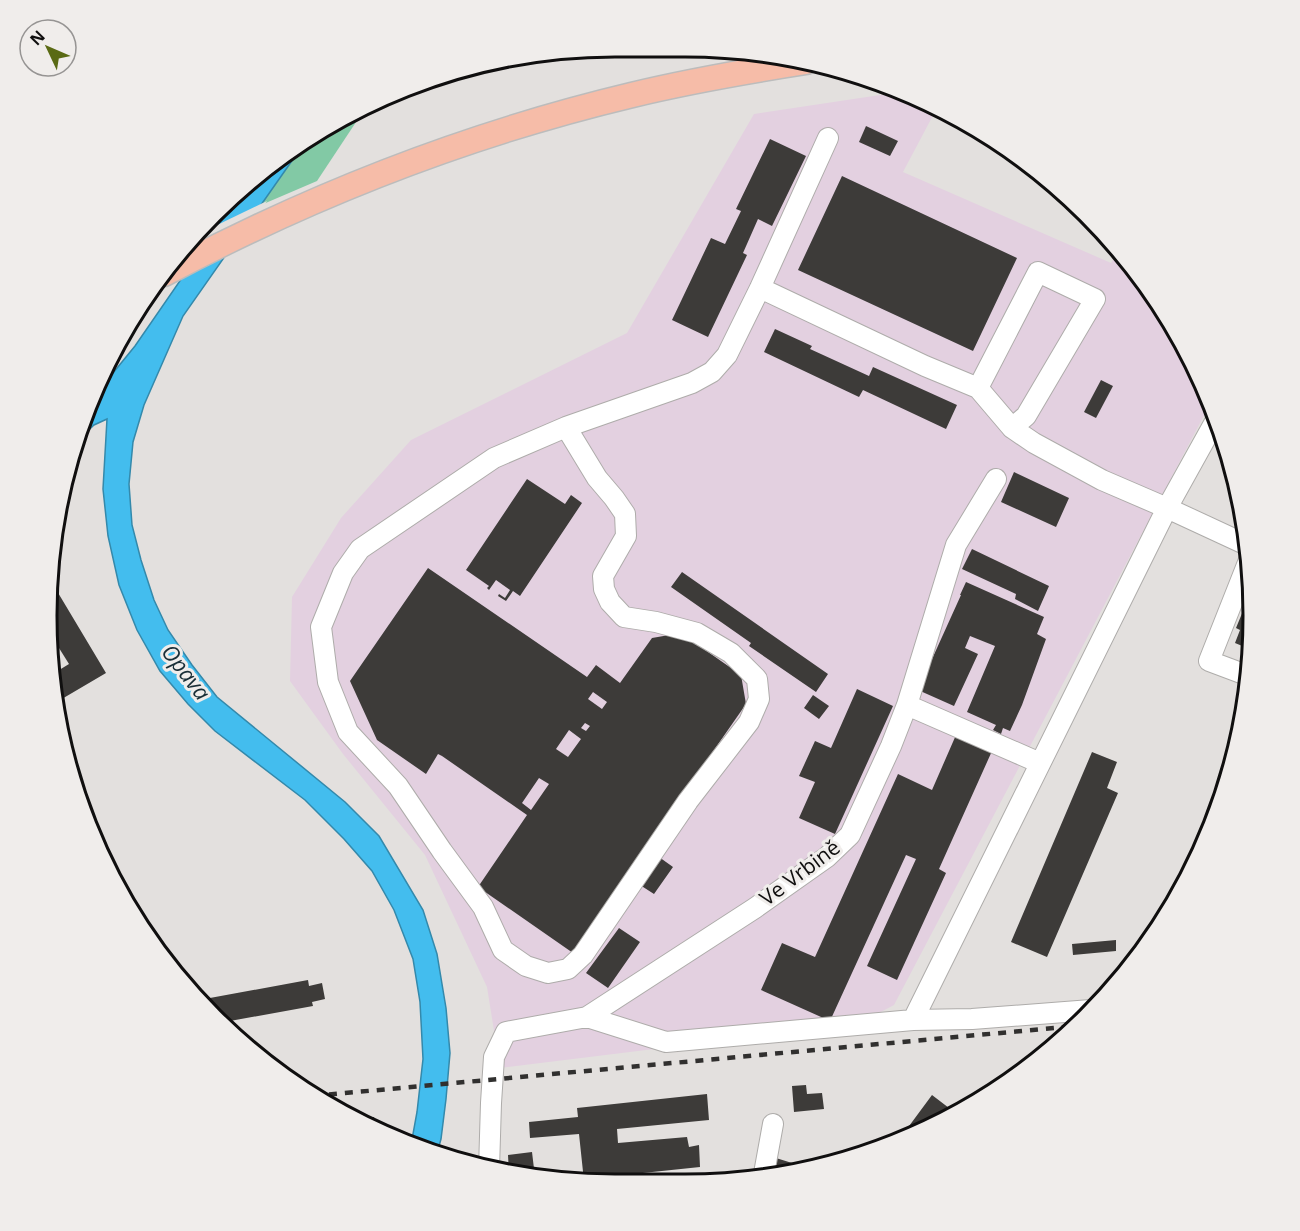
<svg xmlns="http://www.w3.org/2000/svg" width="1300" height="1231" font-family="'Open Sans',sans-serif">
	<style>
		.industrial { fill: #e3d0e0 }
		.green { fill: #82c9a5 }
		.water { fill: #43bdee; stroke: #3489ab; stroke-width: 1.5 }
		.pier { fill: #e3e0de }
		.building { fill: #3d3b39; fill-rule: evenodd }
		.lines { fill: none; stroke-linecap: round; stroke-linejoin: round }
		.minor-casing { stroke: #aeacaa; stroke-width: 22 }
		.major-casing { stroke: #bcbcbc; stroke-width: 27 }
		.minor { stroke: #fff; stroke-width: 20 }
		.major { stroke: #f6bca8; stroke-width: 24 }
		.rail { stroke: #31302f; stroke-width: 4.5; stroke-dasharray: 8 8; stroke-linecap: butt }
		.labels { text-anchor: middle; stroke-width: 6; stroke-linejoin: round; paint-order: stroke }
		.street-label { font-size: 21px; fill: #100f0f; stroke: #f0edeb }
		.water-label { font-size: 22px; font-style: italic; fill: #192e37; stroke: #f0edeb }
		.rim { fill: none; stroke: #100f0f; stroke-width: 3 }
	</style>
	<rect width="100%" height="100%" fill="#e3e0de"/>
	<!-- industrial -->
	<path class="industrial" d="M900,92l38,14 -35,66 208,91 8,-13 58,81 33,73 -316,601 -36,19 -358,44 -13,-81 -62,-132 -82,-101 -53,-73 2,-84 49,-79 70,-78 216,-107 127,-219z"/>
	<!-- green -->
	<path class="green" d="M364,110l-47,71 -56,24 42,-60z"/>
	<!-- water -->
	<path class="water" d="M303,145l-120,171 -39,89 -11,37 -4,42 3,41 9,35 13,40 14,30 24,35 25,32 128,105 34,34 44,74 14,44 9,54 4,45 -4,46 -5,40 -4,14 -26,-8 6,-33 6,-53 -3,-57 -7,-43 -19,-49 -22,-39 -28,-32 -39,-39 -90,-69 -27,-27 -28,-33 -23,-41 -18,-45 -11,-49 -5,-47 4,-70 -13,6 -20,19 3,-11 14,-33 44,-54 109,-158 25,-24z"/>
	<!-- pier -->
	<path class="pier" d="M267,201l-34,49 -55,28 35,-51z"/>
	<!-- building -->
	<path class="building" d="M866,126l32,15 -8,15 -31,-14z
		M770,139l36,17 -34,70 -14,-7 -15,34 4,2 -39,82 -36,-17 39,-82 14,6 16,-33 -5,-2z
		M842,176l175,82 -44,93 -175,-81z
		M775,329l37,17 -2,3 59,27 4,-9 84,38 -11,24 -83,-39 -4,7 -95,-45z
		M1101,380l12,6 -17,32 -12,-6z
		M1014,472l55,26 -13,29 -55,-25z
		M527,479l38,25 6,-9 11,8 -62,93 -7,-5 -7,10 -8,-5 1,-2 6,4 5,-8 -14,-10 -7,10 -2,-2 2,-2 -23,-16z
		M972,549l77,37 -11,25 -23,-12 1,-5 -54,-25z
		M428,568l159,109 9,-12 24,18 32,-45 29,-5 60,42 5,29 -173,249 -95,-66 49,-72 -85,-59 -4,-2 -12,20 -49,-34 -27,-59zM593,692l14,10 -5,7 -14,-10zM585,723l5,3 -4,5 -5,-3zM569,730l12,9 -13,18 -12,-8zM539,778l10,6 -18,26 -9,-7z
		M682,572l146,102 -12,18 -67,-46 2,-3 -80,-56z
		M48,576l58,97 -51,30 -4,-14v-14l18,-11 -20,-32z
		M966,582l78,35 -7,17 9,5 -24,66 -12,26 -7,-3 -2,6 -8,-4 3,-5 -29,-13 28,-66 -25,-10 -5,12 13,6 -24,52 -36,-16 43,-95h-1z
		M1250,594l2,56 -17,-7 5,-13 -4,-2z
		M857,689l36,17 -58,128 -36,-16 16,-36 -16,-6 16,-35 16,7z
		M813,695l16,11 -10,13 -15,-11z
		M956,735l36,16 -53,118 7,4 -49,107 -30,-14 49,-107 -10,-4 -76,166 -69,-31 21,-47 33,14 83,-183 34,16z
		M1092,752l25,10 -10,26 11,5 -71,164 -36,-15z
		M659,857l14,10 -19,27 -14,-9z
		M619,928l21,14 -32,46 -22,-15z
		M1116,940v11l-43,4 -1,-11z
		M308,980l1,6 13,-3 3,16 -13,3 1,4 -94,17 -6,-5 -14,-18z
		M806,1085l1,9 15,-1 2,16 -30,3 -2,-26z
		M707,1094l2,26 -92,9 1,14 69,-6 2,10 10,-2 1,22 -86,9 1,4 -31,1 -5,-47 -49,4 -1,-16 49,-5 -1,-9z
		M932,1095l17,13 -11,14 -40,19z
		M374,1117l1,5 -11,1 -9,-4z
		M532,1152l3,25 -26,-3 -1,-19z
		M776,1158l32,10 -38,9z"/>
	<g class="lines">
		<defs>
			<path id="minor" d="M978,388l60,-116 57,27 -69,117 -14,12
				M1217,418l-50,90 82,38
				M566,427l31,51 17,20 11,16 1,22 -23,40 1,13 6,13 14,15 32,5 41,11 34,20 26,26 2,20 -10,23 -61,79 -105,154 -15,14 -20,4 -22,-7 -23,-16 -20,-43 -41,-56 -44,-65 -50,-54 -20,-50 -7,-55 22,-54 17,-24 134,-91 72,-31 126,-44 20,-11 15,-17 33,-67 68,-150
				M1249,676l-40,-15 40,-101
				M907,705l133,58
				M587,1017l79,25 247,-22 254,-512 -65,-28 -68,-37 -22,-15 -34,-40 -53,-22 -165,-78
				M913,1020l59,-1 119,-9
				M489,1169l2,-66 3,-46 12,-25 81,-15 168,-109 72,-51 23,-22 41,-89 16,-41 49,-160 40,-66
				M763,1179l10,-55"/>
			<path id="major" d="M164,274c148,-79 305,-140 468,-179 58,-14 116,-24 174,-33"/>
		</defs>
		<!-- minor casing -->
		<use href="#minor" class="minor-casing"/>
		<!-- major casing -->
		<use href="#major" class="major-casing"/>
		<!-- minor -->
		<use href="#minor" class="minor"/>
		<!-- major -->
		<use href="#major" class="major"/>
		<!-- rail -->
		<path class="rail" d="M313,1096l763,-70"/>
	</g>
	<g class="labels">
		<!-- street labels -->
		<g class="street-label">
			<text transform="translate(800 873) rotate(-37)" y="7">Ve Vrbině</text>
		</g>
		<!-- water labels -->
		<g class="water-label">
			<text transform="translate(186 672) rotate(52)" y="8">Opava</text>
		</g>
	</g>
	<!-- crop -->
	<path d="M0 0H1300V1231H0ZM615 57H685A558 558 0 0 1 1243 615V616A558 558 0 0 1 685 1174H615A558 558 0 0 1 57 616V615A558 558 0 0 1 615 57Z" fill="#f0edeb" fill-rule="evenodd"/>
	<path class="rim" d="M615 57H685A558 558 0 0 1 1243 615V616A558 558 0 0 1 685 1174H615A558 558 0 0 1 57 616V615A558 558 0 0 1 615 57Z"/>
	<!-- north arrow -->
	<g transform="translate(48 48) rotate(314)"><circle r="28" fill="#f0edeb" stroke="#969493" stroke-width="1.5"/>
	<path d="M0-4.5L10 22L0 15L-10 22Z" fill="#5a6a14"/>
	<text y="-9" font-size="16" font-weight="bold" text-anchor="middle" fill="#100f0f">N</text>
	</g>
</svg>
